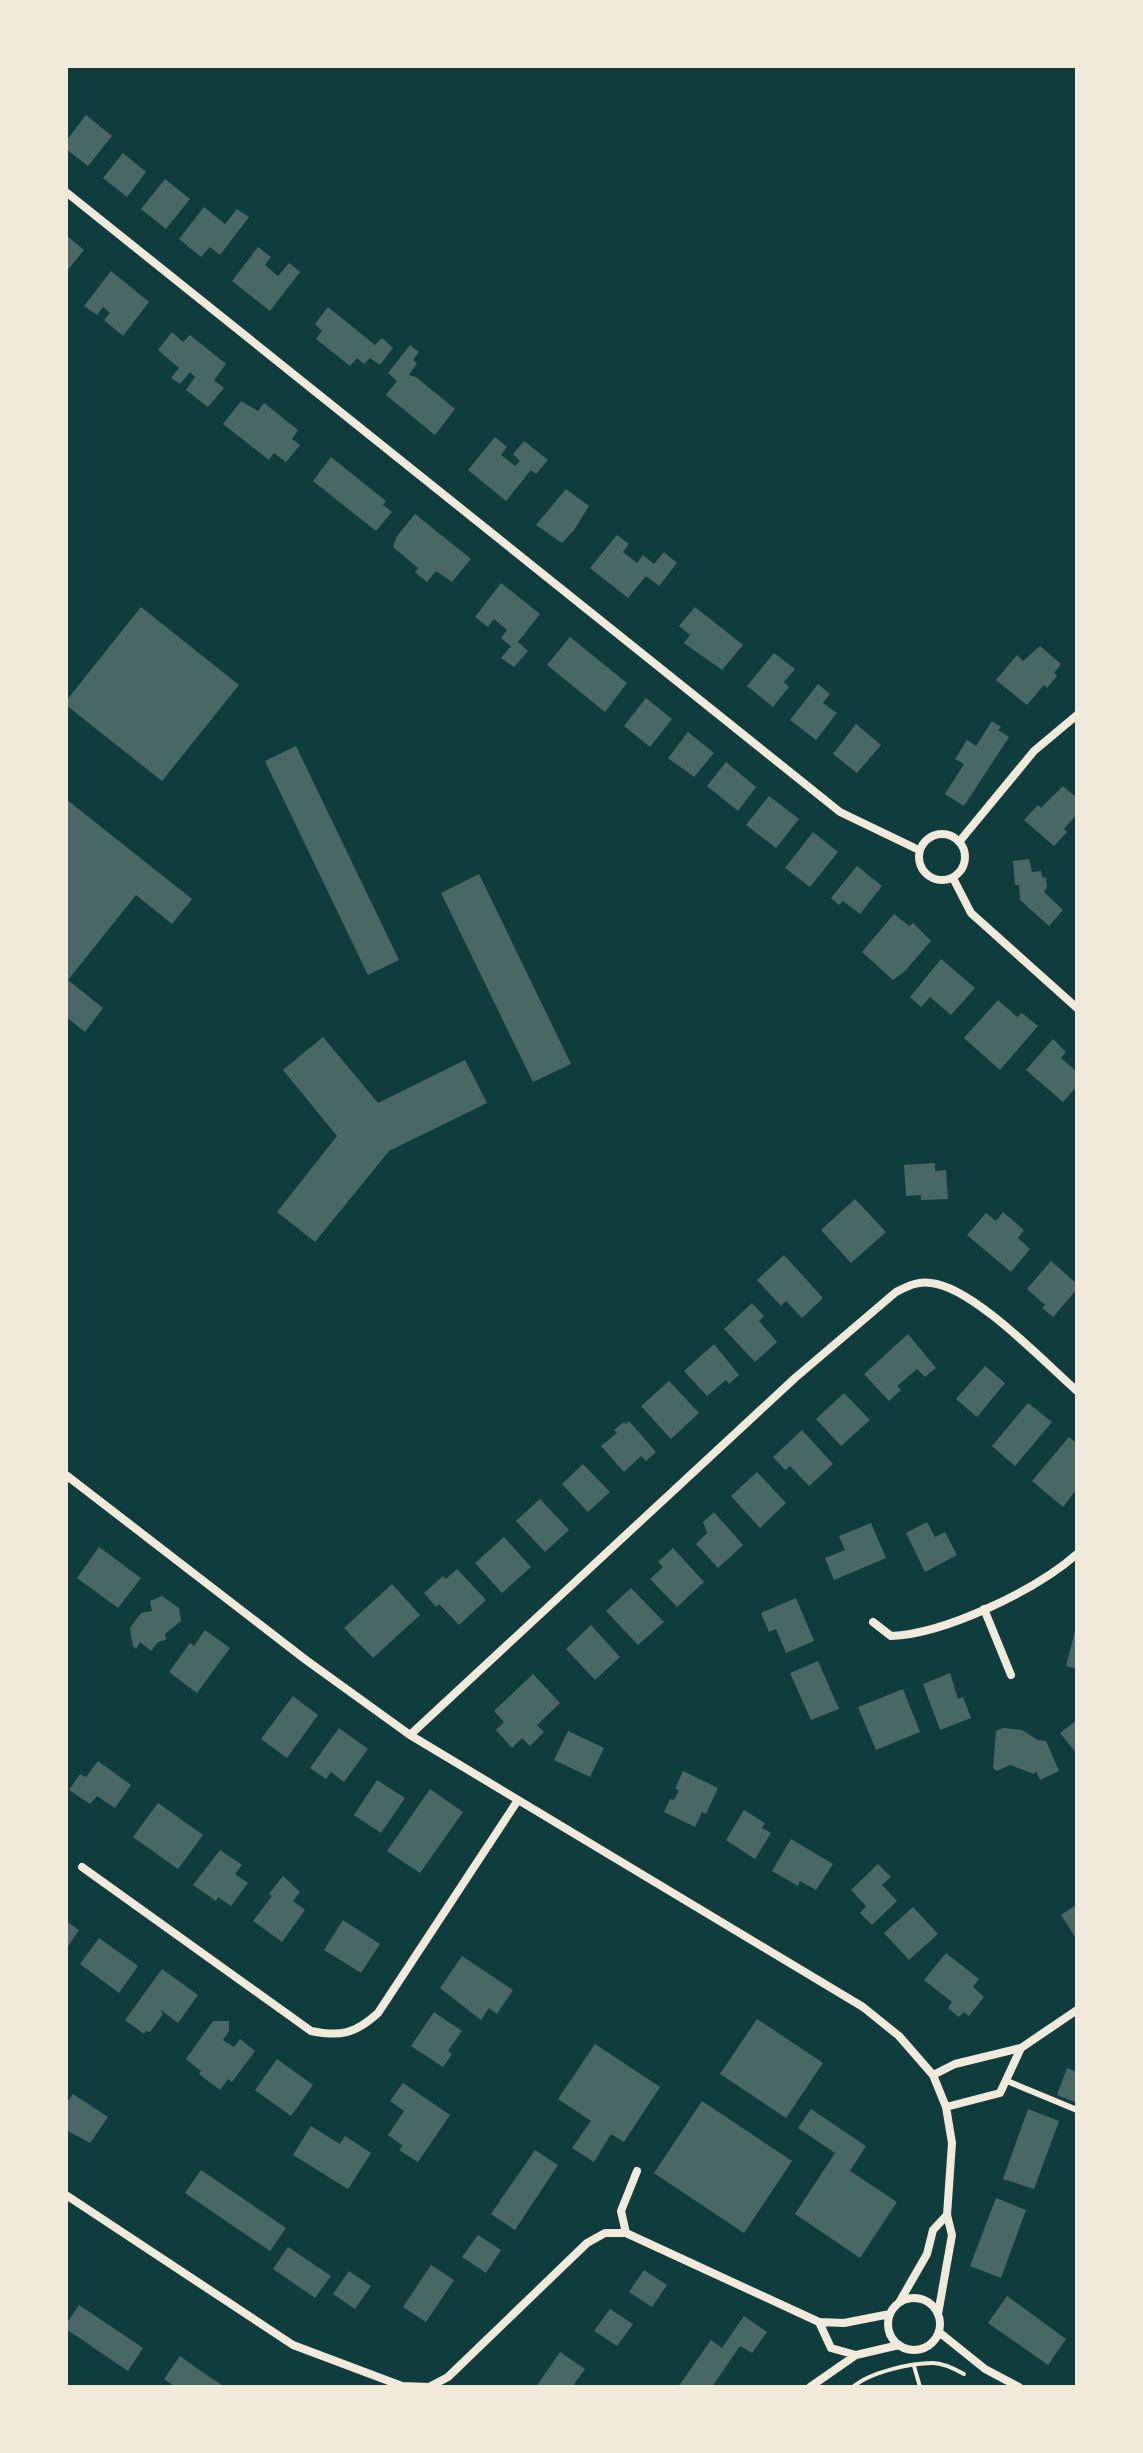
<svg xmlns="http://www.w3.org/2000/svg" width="1143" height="2453" font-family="Rubik,sans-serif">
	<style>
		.building { fill: #486865 }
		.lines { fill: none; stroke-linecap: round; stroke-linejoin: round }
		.path { stroke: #f1e9da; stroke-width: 4 }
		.service { stroke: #f1e9da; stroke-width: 6 }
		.minor { stroke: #f1e9da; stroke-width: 8 }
	</style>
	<rect width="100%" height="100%" fill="#0f3d3e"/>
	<!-- building -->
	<path class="building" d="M86,115l26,21 -24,30 -22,-17v-8z
		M123,153l23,19 -19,25 -24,-19z
		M165,179l25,20 -24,30 -25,-20z
		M204,207l21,17 12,-15 12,8 -29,38 -10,-8 -9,10 -22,-18z
		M66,235l18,15 -18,22z
		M258,247l13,10 -6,8 13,11 11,-13 11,9 -30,39 -38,-30z
		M111,271l38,31 -26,34 -19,-16 6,-7 -7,-6 -6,8 -13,-9z
		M328,307l47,38 7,-7 11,10 -13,17 -10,-7 -6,6 -7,-6 -7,8 -34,-27 6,-8 -7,-7z
		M172,332l11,10 7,-7 36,29 -12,16 10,8 -16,19 -22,-17 9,-13 -5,-5 -10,12 -9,-6 8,-10 -21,-18z
		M410,345l9,7 -6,8 4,3 -8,12 7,2 39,32 -20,26 -49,-40 11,-14 -9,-8z
		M241,401l17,10 6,-8 34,27 -6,9 8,6 -14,17 -12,-9 -5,7 -46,-36z
		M495,437l12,10 -6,8 14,11 5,-5 -7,-7 11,-13 24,19 -12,14 -5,-4 -25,31 -38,-31z
		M331,457l55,44 -3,4 9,7 -16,19 -63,-50z
		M566,489l23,17 -15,24 -12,13 -26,-18z
		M415,514l56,45 -19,23 -16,-11 -9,11 -12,-10 3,-4 -25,-21 4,-11z
		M617,535l12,9 -6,8 14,11 6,-8 11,9 10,-12 13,11 -18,23 -13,-10 -18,22 -38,-30z
		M501,583l39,31 -22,28 10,9 -14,16 -13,-9 10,-12 -10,-8 6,-8 -13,-11 -6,8 -13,-10z
		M141,607l98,78 -77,96 -96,-76v-4z
		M695,607l48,38 -21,25 -38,-27 6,-8 -11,-9z
		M570,637l57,46 -22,29 -58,-47z
		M1040,646l21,18 -7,9 3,3 -10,12 -3,-3 -17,20 -31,-25 21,-25 6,6z
		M774,653l21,16 -11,13 5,5 -16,20 -26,-21z
		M818,684l12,10 -7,9 14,10 -21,27 -26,-20z
		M646,698l26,21 -22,28 -26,-21z
		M992,721l9,6 -3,3 11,7 -45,69 -19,-12 19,-30 -9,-5 12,-19 9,6z
		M856,724l25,21 -24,28 -24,-19z
		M688,732l26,21 -20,24 -26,-19z
		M296,746l103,214 -31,15 -103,-214z
		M726,762l30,25 -18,24 -31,-25z
		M1063,786l14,12v16l-13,15 3,3 -13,14 -30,-26 14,-15 3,3z
		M769,796l30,23 -23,29 -30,-23z
		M66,799l126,100 -20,25 -36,-29 -68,85 35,28 -18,24 -19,-15z
		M813,832l25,20 -28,35 -25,-19z
		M1029,859l3,13 9,-1 1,6 4,1 1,9 -3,5 19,18 -14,16 -29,-26 -1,-15h-4l-2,-24z
		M857,866l25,20 -22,28 -17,-13 -4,4 -8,-7z
		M479,874l92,190 -38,18 -92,-189z
		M894,914l15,12 4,-3 18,18 -27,31 -11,8 -31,-28z
		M941,959l34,29 -24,27 -21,-18 -9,10 -11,-10z
		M998,1000l19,17 5,-4 16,13 -38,44 -36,-32z
		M323,1037l55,66 87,-43 22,43 -98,48 -74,91 -38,-30 60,-76 -54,-66z
		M1053,1039l13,13 -5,6 16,14v14l-14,16 -37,-32z
		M935,1163v8l11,-1 2,29 -27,1v-5l-15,1 -2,-31z
		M855,1199l31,33 -35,31 -30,-33z
		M1003,1212l21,18 -6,8 12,11 -19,23 -44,-37 19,-22 10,8z
		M784,1255l39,43 -21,20 -16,-17 -5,5 -24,-26z
		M1051,1261l26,23v5l-24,28 -11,-9 3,-3 -18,-16z
		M752,1303l12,13 -5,5 18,21 -22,20 -31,-33z
		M908,1334l28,34 -11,9 -8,-8 -20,17 4,4 -12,11 -25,-27z
		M714,1344l25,31 -10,9 -3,-4 -19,16 -23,-25z
		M985,1366l20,17 -28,34 -21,-18z
		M669,1381l30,32 -28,26 -30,-33z
		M844,1393l26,27 -29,26 -25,-27z
		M1028,1403l24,19 -37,44 -23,-20z
		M629,1421l27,31 -10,9 -5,-5 -17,16 -23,-26 16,-13 -3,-3 10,-8 2,2z
		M802,1430l31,34 -24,22 -19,-20 -5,4 -12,-13z
		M1069,1437l8,7v45l-14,18 -31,-26z
		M583,1464l27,28 -22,20 -26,-28z
		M757,1472l29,31 -26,25 -29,-32z
		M540,1499l29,31 -24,22 -29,-31z
		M714,1512l29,33 -25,23 -22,-24 11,-11 -4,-11z
		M927,1522l8,15 10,-5 12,23 -32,17 -19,-39z
		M871,1523l15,35 -52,22 -9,-22 20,-8 -6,-14z
		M504,1537l27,30 -29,26 -27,-30z
		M99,1547l42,31 -23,30 -41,-30z
		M673,1548l31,34 -27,25 -27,-28 13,-12 -5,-5z
		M457,1569l29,31 -27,25 -20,-21 -3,3 -12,-14 19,-17 3,3z
		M392,1584l28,31 -47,43 -29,-30z
		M631,1588l33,34 -26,23 -32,-34z
		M162,1596l17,12 2,13 -16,13 1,6 -8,2 -7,9 -11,-9 -4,7 -3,-3 -3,-18 11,-15 11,-2 -2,-10z
		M796,1598l18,43 -28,12 -10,-24 -7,3 -8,-19z
		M591,1625l29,32 -25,23 -29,-31z
		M1076,1627h1v42l-11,-3z
		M205,1630l25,18 -33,45 -28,-21 21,-29 4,3z
		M818,1661l21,48 -28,11 -21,-47z
		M950,1673l8,26 5,-2 8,21 -31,12 -17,-46z
		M533,1674l27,29 -23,22 7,7 -14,14 -8,-8 -10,10 -16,-18 8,-8 -10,-11z
		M903,1689l17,43 -44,18 -18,-43z
		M293,1696l25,19 -31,43 -26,-19z
		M1077,1720v34l-17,-21z
		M339,1728l29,21 -24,33 -13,-10 -5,7 -16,-11z
		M1003,1728l19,2 16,10 8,1 13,30 -19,9 -4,-9 -2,3 -24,-9 -13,6 -4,-3 3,-37z
		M568,1731l36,17 -14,29 -36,-17z
		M98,1761l33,24 -16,23 -18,-12 -7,8 -21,-14 11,-16 6,3z
		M683,1771l35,17 -12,26 -4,-2 -7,15 -31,-15 6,-13 4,1 5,-10 -4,-1z
		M377,1780l28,18 -24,35 -27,-18z
		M430,1789l33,23 -43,61 -33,-22z
		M158,1803l45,32 -25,34 -45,-32z
		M744,1810l21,13 -3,5 9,5 -16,26 -29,-19z
		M791,1839l42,25 -17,26 -16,-9 -2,5 -26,-15z
		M220,1850l22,15 -7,9 13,9 -17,23 -13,-9 -2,4 -23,-16z
		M878,1864l13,13 -9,8 15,16 -25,24 -12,-12 6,-7 -15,-16z
		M283,1876l17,16 -7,9 12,9 -23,32 -29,-21 19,-25 -3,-2z
		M1077,1904v36l-16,-25z
		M913,1907l25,27 -29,26 -25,-27z
		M343,1920l37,24 -19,29 -37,-23z
		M66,1921l13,9 -13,19z
		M99,1938l39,28 -19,27 -39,-29z
		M946,1953l33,26 -6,8 11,10 -15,19 -5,-4 -5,5 -11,-9 4,-6 -28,-22z
		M462,1956l51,34 -16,24 -8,-6 -8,12 -41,-32z
		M162,1969l36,26 -20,28 -17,-13 2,4 -13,18 -4,-1 -2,3 -19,-14z
		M434,2012l28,19 -14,20 4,3 -9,13 -32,-21z
		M757,2019l66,44 -37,55 -66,-44z
		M213,2021h16v10l-6,9 11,7 6,-8 15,12 -23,31 -4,-3 -8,11 -21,-16 2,-3 -15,-12z
		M595,2044l65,43 -36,55 -13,-8 -17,28 -22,-14 19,-27 -33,-22z
		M277,2059l36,26 -22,31 -36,-26z
		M1067,2068l10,4v31l-20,-8z
		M403,2083l47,32 -32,47 -19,-12 4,-4 -15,-11 16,-24 -14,-10z
		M73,2094l35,23 -18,26 -24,-13v-26z
		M702,2101l90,60 -48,72 -90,-60z
		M811,2109l55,37 -16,25 47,31 -37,56 -65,-44 40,-61 -37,-25z
		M1028,2109l31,12 -25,68 -31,-10z
		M311,2126l29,18 5,-8 26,17 -23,36 -55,-34z
		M535,2150l23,15 -43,65 -24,-16z
		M201,2170l85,58 -16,23 -85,-58z
		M996,2198l30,12 -25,68 -31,-12z
		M478,2235l23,15 -15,23 -24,-16z
		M288,2247l43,29 -16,22 -42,-29z
		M431,2265l23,15 -28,42 -23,-15z
		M644,2270l23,15 -15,22 -23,-15z
		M349,2271l22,15 -16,23 -22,-15z
		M1007,2296l59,43 -18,26 -60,-42z
		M79,2305l64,43 -15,23 -62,-42v-5z
		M610,2309l23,15 -16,22 -23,-15z
		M744,2316l23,16 -15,21 -12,-7 -28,41h-34l33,-47 11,8z
		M560,2352l25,17 -13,18h-36z
		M180,2356l22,16 23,15h-49l-12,-8z"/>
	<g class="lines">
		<!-- path -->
		<path class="path" d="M914,2366l6,21
			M853,2387c17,-15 58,-24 80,-24 10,0 22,6 31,11"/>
		<!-- service -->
		<path class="service" d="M1007,2081l70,29"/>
		<!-- minor -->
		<path class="minor" d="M66,192l774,620 79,38
			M919 857a23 23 0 1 1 46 0a23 23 0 1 1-46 0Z
			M959,842l75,-91 43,-36
			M953,878l18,35 106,95
			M66,1475l240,185 104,75 453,272 36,29 34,39 13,32 6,36 -5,72 5,20 -14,79
			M984,1609l27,66
			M873,1622l18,14c54,-2 145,-46 186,-82
			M410,1735l385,-357 101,-86c12,-6 21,-11 35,-9 42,4 113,79 146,108
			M82,1867l229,164c29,6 44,3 67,-18l140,-213
			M933,2075l22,-11 66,-16 56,-38
			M946,2107l54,-14 21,-45
			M66,2195l227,150 109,41 27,1 19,-10 139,-134 18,-10h21l193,89 25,1 46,-9
			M626,2233l-5,-22 16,-40
			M888 2324a26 26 0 1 1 52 0a26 26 0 1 1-52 0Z
			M900,2301l27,-47 6,-24 14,-15
			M819,2322l12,26 25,7
			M939,2332l46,37 34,18
			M810,2387l46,-32 43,-10"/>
	</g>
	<!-- border -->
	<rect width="1143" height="2453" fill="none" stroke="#f1e9da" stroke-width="136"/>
</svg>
